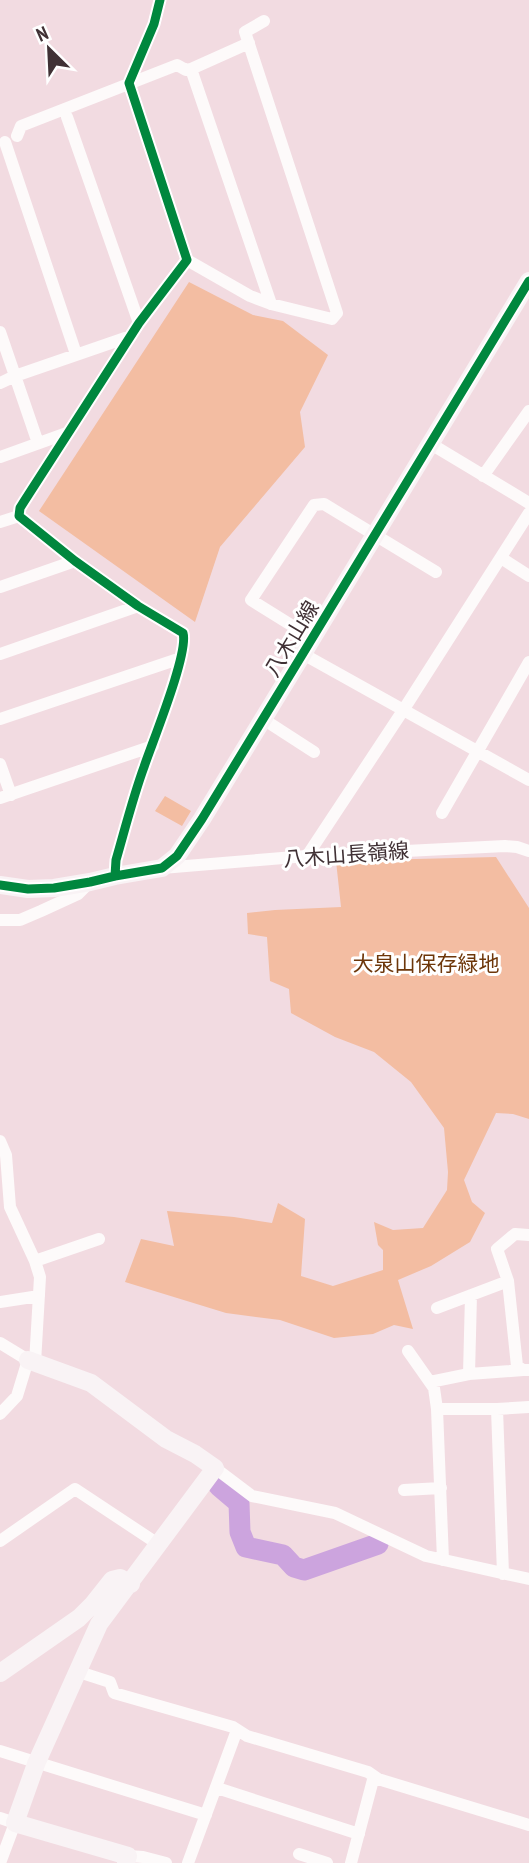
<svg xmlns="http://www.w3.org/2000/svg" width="529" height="1863" font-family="'PT Sans Narrow','Noto Sans JP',sans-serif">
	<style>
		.green { fill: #f3bda2 }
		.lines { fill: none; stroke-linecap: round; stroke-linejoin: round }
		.river { stroke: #cca4de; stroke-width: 21 }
		.street { stroke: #fdfafa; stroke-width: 12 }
		.secondary { stroke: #f9f3f5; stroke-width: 18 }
		.cycleway-casing { stroke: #fff; stroke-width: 13 }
		.cycleway { stroke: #00873e; stroke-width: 9 }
		.labels { text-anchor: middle; stroke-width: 6; stroke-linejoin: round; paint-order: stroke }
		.street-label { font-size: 21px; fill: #403135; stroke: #fff }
		.park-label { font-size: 21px; fill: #6d370a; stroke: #fff }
	</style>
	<rect width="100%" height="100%" fill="#f2dbe1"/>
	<!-- green -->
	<path class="green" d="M189,282l64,33 30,6 45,34 -28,57 5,35 -85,100 -25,75 -156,-111z
		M165,796l26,15 -9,15 -27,-15z
		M496,857l33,51v211l-16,-5 -17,-1 -32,67 8,22 13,11 -15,29 -39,24 -33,14 15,49 -19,-4 -21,9 -39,4 -54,-18 -54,-7 -101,-31 16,-43 33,7 -7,-35 67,6 38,6 6,-20 27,16 -4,57 32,10 50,-16v-20l-5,-5 -4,-23 19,8 30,-2 24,-38 1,-18 -4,-44 -33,-46 -37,-30 -39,-15 -44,-24 -2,-24 -19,-8 -3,-44 -19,-3 -1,-21 28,-3 66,-3 -5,-46z"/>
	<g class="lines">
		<!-- river -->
		<path class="river" d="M219,1486l20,17 1,29 6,15 37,8 11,12 10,3 74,-26"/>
		<!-- street -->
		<path class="street" d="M249,43l-58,26 80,235
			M67,117l72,206
			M17,136l4,-10 156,-61 9,5 5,-1
			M5,142l71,212
			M187,260l63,36 21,8 61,15 5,-6 -92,-281 19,-11
			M0,332l38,111
			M0,383l15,-7 116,-40
			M431,444l98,59
			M0,457l67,-24
			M483,476l46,-65
			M0,522l19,-6
			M501,558l28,18
			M0,587l75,-26
			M312,638l-61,-38 63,-95 10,-1 112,68
			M0,654l138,-48
			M303,654l226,126
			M0,719l181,-61
			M263,719l51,33
			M0,764l11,31
			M0,798l153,-52
			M442,813l87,-151
			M307,856l97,-147 125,-196
			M162,868l145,-12 198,-10 12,1 12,4
			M115,876l1,-16c9,-31 17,-63 28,-93 8,-24 45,-114 39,-134l-45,-27 -63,-45 -56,-45 1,-8 5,-8 114,-177 48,-63 -58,-177 25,-59 6,-24
			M0,920h20l21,-9 37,-17 12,-12
			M0,1141l6,14 4,52 25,54 5,16 -5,86
			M529,1235l-14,-1 -18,15 11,32 9,85 6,4h6
			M35,1261l64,-22
			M0,1302l39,-6
			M437,1308l71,-27
			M0,1343l28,17 -11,36 -17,18
			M408,1351l26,37 3,21 6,151
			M469,1374l2,-79
			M430,1382l39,-8 54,-4
			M437,1409h60l32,-2
			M497,1409l6,165
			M215,1468l37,28 83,17 91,43 103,23
			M404,1490l37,-2
			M0,1541l75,-52 83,55
			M79,1672l31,10 4,11 119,34 14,9 121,36 10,7 151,46
			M0,1751l206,64
			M217,1788l142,46
			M0,1818l15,5 -15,40
			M299,1854l28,9
			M128,1856l15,1 23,6
			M188,1863l49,-133
			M351,1863l23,-87"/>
		<!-- secondary -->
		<path class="secondary" d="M0,885l28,4 26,-1 36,-6 25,-6 47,-8 15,-12 25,-37 97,-159 230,-379
			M28,1360l63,23 75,56 29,15 20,14 -116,156 -63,140 -21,59 113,33 -2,7
			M0,1673l79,-55 14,-14 19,-24 8,-2 11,6"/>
		<defs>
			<path id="cycleway" d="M115,876l1,-16c9,-31 17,-63 28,-93 8,-24 45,-114 39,-134l-45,-27 -63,-45 -56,-45 1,-8 5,-8 114,-177 48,-63 -58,-177 25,-59 6,-24
				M0,885l28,4 26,-1 36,-6 25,-6 47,-8 15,-12 25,-37 97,-159 230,-379"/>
		</defs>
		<!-- cycleway casing -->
		<use href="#cycleway" class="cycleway-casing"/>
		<!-- cycleway -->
		<use href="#cycleway" class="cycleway"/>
	</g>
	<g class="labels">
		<!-- street labels -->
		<g class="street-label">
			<text transform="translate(292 639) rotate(-59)" y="7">八木山線</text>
			<text transform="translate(346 855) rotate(-4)" y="7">八木山長嶺線</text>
		</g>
		<!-- park labels -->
		<g class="park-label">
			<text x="426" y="971">大泉山保存緑地</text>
		</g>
	</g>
	<!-- north arrow -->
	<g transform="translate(49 49) rotate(336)" stroke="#ffffff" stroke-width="5" paint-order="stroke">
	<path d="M0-5L12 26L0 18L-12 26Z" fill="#403135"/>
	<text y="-10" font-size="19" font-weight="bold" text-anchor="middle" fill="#403135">N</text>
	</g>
</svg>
